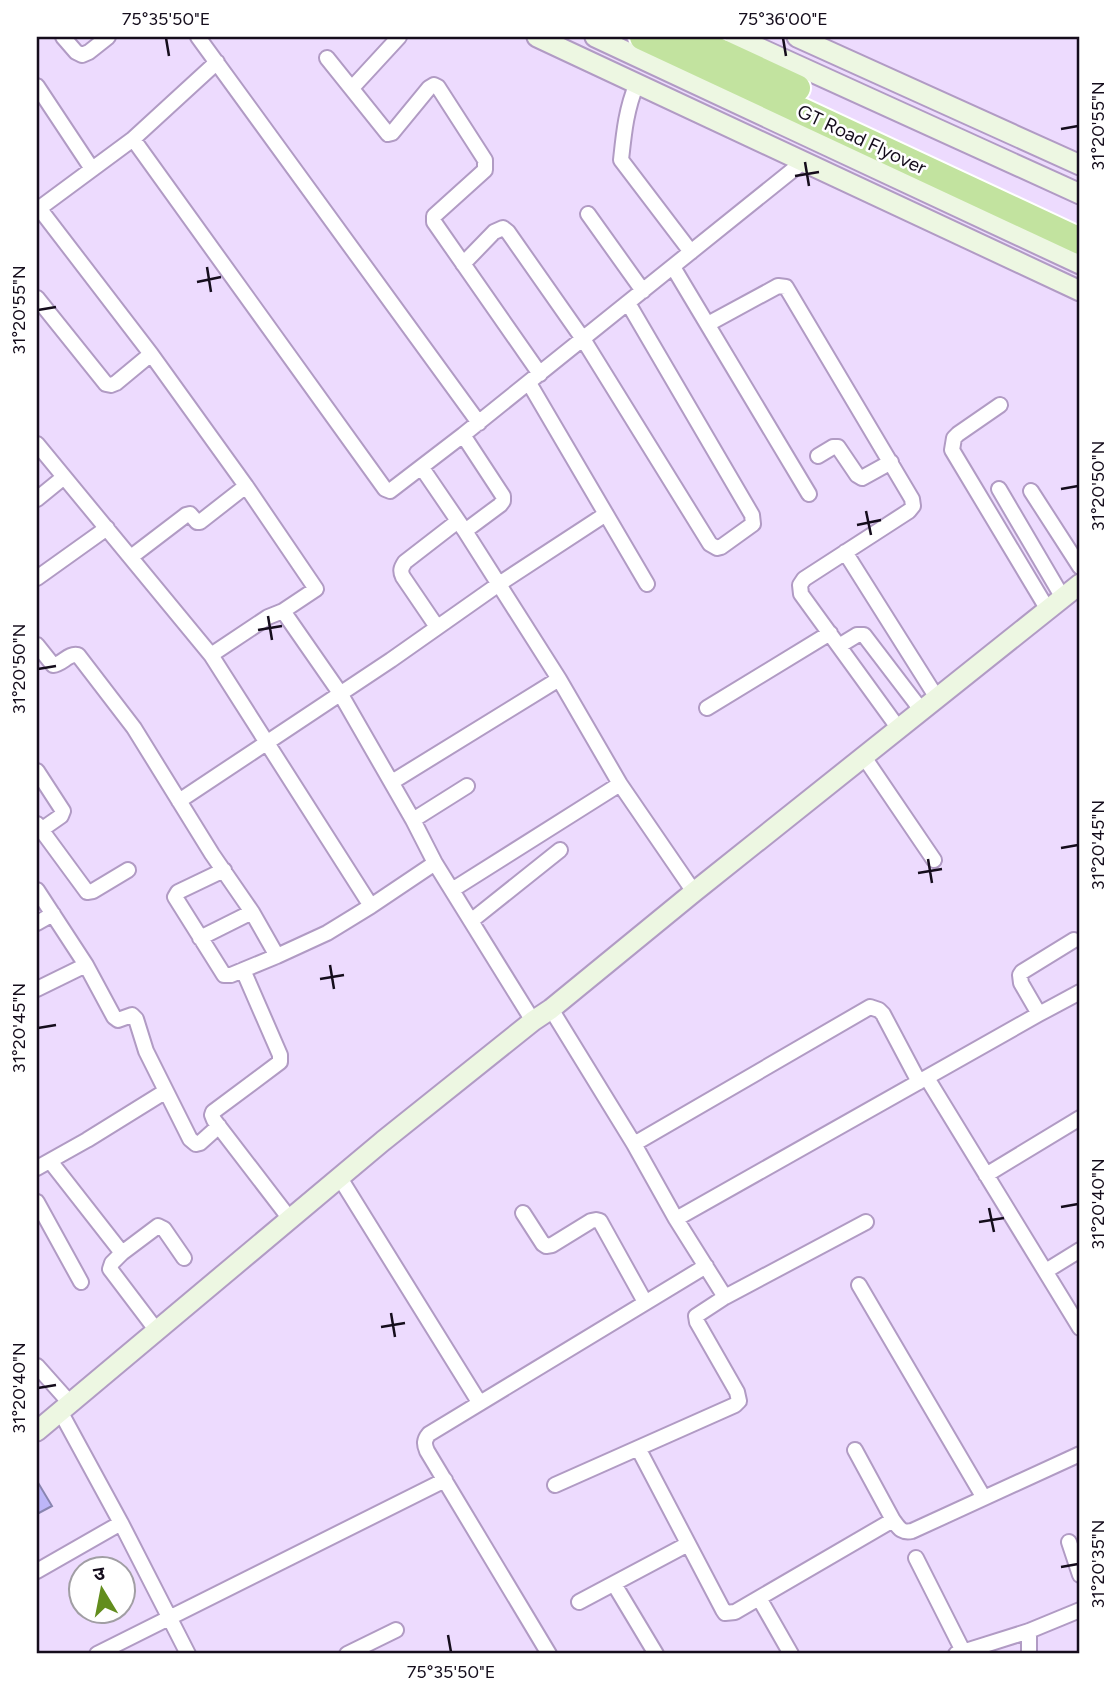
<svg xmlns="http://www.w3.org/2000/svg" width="1117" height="1691" font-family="Figtree,'Noto Sans Devanagari',sans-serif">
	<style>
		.building { fill: #bdb6f8; stroke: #8985b0; stroke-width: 2 }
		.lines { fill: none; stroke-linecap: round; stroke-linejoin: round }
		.street-casing { stroke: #b19bc4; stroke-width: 18 }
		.secondary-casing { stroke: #b19bc4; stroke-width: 23 }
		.highway-casing { stroke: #fff; stroke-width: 30 }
		.street { stroke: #fff; stroke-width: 14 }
		.secondary { stroke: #edf7e2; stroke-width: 19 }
		.highway { stroke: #c2e39f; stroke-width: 26 }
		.ticks { fill: none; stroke: #150d1c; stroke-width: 2.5 }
		.labels { text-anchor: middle; stroke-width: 5; stroke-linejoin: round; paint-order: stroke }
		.street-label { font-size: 19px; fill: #150d1c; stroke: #fff }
		.neatline { fill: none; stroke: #150d1c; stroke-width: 2.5 }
		.ticks-label { font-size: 18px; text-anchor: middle; fill: #150d1c }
	</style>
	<rect width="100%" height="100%" fill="#eddbfe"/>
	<!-- building -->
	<path class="building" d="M37,1481l15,25 -15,8z"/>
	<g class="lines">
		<defs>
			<path id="street" d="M63,37l13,15 6,3 7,-3 19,-15
				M198,37l281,386
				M327,58l61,76 4,-1 37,-45 5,-3 4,2 47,73v10l-51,46v6l106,152
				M637,83c-11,27 -13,49 -16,77l70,92
				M37,86l55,83
				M352,88l47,-51
				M133,139l252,350 5,2 73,-56 341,-274
				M39,208l112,146 95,132 70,103 -33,22 -15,6 -57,38
				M37,210l96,-71 84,-77
				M588,214l55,77
				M463,264l31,-32 9,-4 5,4 75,107 127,205 7,4 4,-1 32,-23 -1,-9 -124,-212
				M673,267l136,227
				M37,298l69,86 5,1 5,-2 35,-29
				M708,324l70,-38 8,1 126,212 1,7 -4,5 -105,68 -4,6 1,9 98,135
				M529,383l118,201
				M1000,405l-42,29 -4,4 -2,12 96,160
				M463,435l40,61v5l-3,4 -35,26
				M37,444l174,211 160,251 64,-43 98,158
				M818,456l15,-9h5l19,28 5,3 29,-16
				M422,468l43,63 94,148 61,105 74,108
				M999,489l64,109
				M1031,491l49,76
				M37,499l27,-22
				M845,552l92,146
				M131,557l55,-42 4,-1 7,8h3l46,-36
				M37,578l70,-50
				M283,611l57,82 73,127 22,43
				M437,627l-34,-50c-3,-6 -2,-9 2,-15l53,-41
				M37,645l16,20c10,-1 15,-12 25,-10l56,73 78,126 40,58 25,44
				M839,646l18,-11h7l58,76
				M707,708l123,-75
				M864,757l70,103
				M37,771l26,40 -2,5 -20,14
				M392,782l167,-103
				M179,801l212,-141 108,-76 107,-70
				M413,820l54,-34
				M37,824l50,68 6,-1 35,-21
				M224,870l-46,22 -3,5 49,78h7l46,-19 50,-23 44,-27
				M37,890l49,75 28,52 4,3 14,-5 4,4 10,32 44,88 6,5 4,-1 19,-17
				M452,890l168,-106
				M471,921l89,-71
				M37,923l16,-9
				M200,938l52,-26
				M243,970l37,85v7l-67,50 -1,3 2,5 76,99
				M37,989l49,-24
				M551,1009l83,135 42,75 49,78
				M1039,1014l-18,-31 -1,-8 2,-3 52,-32
				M927,1078l153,250
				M634,1144l236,-137 9,3 4,4 36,68
				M50,1161l72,92 -10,10 -2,6 47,62
				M37,1168l50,-28 79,-49
				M986,1175l94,-57
				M340,1178l139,224
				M37,1202l44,80
				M523,1213l20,31 3,2 6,-1 39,-24 5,-1 4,1 45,81
				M676,1219l363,-205 41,-22
				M122,1253l36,-27 6,3 20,29
				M1046,1271l34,-21
				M859,1285l125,213
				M37,1366l33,37
				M60,1411l61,112 67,131
				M638,1448l85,162 2,3 10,-1 24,-14
				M855,1450l38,70c6,8 8,13 19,11l168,-77
				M555,1485l180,-80 4,-4 -2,-9 -40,-70 -1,-6 29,-19 141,-75
				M1069,1542l11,33
				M916,1558l47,93
				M37,1571l84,-48
				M614,1584l42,70
				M579,1602l109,-58
				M1029,1631v23
				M97,1654l348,-174
				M347,1654l49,-24
				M549,1654l-122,-203c-3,-7 -3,-11 2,-17l277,-168
				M791,1654l-32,-56 134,-78
				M956,1654l73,-23 51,-21"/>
			<path id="secondary" d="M537,37l543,254
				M595,37l485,227
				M735,37l345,157
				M797,37l283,128
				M37,1431l346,-290 150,-120 18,-12 143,-117 386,-308"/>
			<path id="highway" d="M643,37l437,204
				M687,37l110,51"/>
		</defs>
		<!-- street casing -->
		<use href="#street" class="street-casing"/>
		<!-- secondary casing -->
		<use href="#secondary" class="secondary-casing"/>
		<!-- highway casing -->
		<use href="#highway" class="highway-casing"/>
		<!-- street -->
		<use href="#street" class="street"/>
		<!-- secondary -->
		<use href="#secondary" class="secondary"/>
		<!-- highway -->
		<use href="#highway" class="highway"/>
	</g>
	<!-- ticks -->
	<path class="ticks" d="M166,38l3,18M783,38l3,18M1061,129l17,-3M805,162l4,24M795,176l24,-4M207,267l4,25M197,282l24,-5M38,310l18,-3M1061,489l17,-3M866,511l5,24M857,525l24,-5M268,616l4,24M258,630l24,-4M38,669l18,-3M1061,848l17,-3M928,859l4,24M918,873l24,-4M330,965l4,24M320,979l24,-4M38,1028l18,-3M1061,1207l17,-3M989,1208l5,24M979,1222l25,-4M391,1313l4,24M381,1327l24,-4M38,1388l18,-3M1061,1567l17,-3M448,1635l3,17"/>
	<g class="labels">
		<!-- street labels -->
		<g class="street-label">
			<text transform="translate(862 139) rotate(25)" y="7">GT Road Flyover</text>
		</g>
	</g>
	<!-- border -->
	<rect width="1117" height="1691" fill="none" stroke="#ffffff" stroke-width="77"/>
	<!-- north arrow -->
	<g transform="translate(102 1590) rotate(350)"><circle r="33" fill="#ffffff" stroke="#a19ea4" stroke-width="2"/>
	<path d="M0-5L12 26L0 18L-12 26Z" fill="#628d1d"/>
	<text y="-10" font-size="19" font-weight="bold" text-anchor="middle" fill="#150d1c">उ</text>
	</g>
	<rect x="38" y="38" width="1040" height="1614" class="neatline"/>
	<g class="ticks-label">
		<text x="166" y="25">75°35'50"E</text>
		<text x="783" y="25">75°36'00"E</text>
		<text transform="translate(1098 126) rotate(-90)" y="6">31°20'55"N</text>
		<text transform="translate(19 310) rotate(-90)" y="6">31°20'55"N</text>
		<text transform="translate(1098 486) rotate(-90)" y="6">31°20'50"N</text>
		<text transform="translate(19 669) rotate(-90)" y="6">31°20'50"N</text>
		<text transform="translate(1098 845) rotate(-90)" y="6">31°20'45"N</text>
		<text transform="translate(19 1028) rotate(-90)" y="6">31°20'45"N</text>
		<text transform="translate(1098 1204) rotate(-90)" y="6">31°20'40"N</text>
		<text transform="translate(19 1388) rotate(-90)" y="6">31°20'40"N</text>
		<text transform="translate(1098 1564) rotate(-90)" y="6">31°20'35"N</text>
		<text x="451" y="1678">75°35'50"E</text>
	</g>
</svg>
